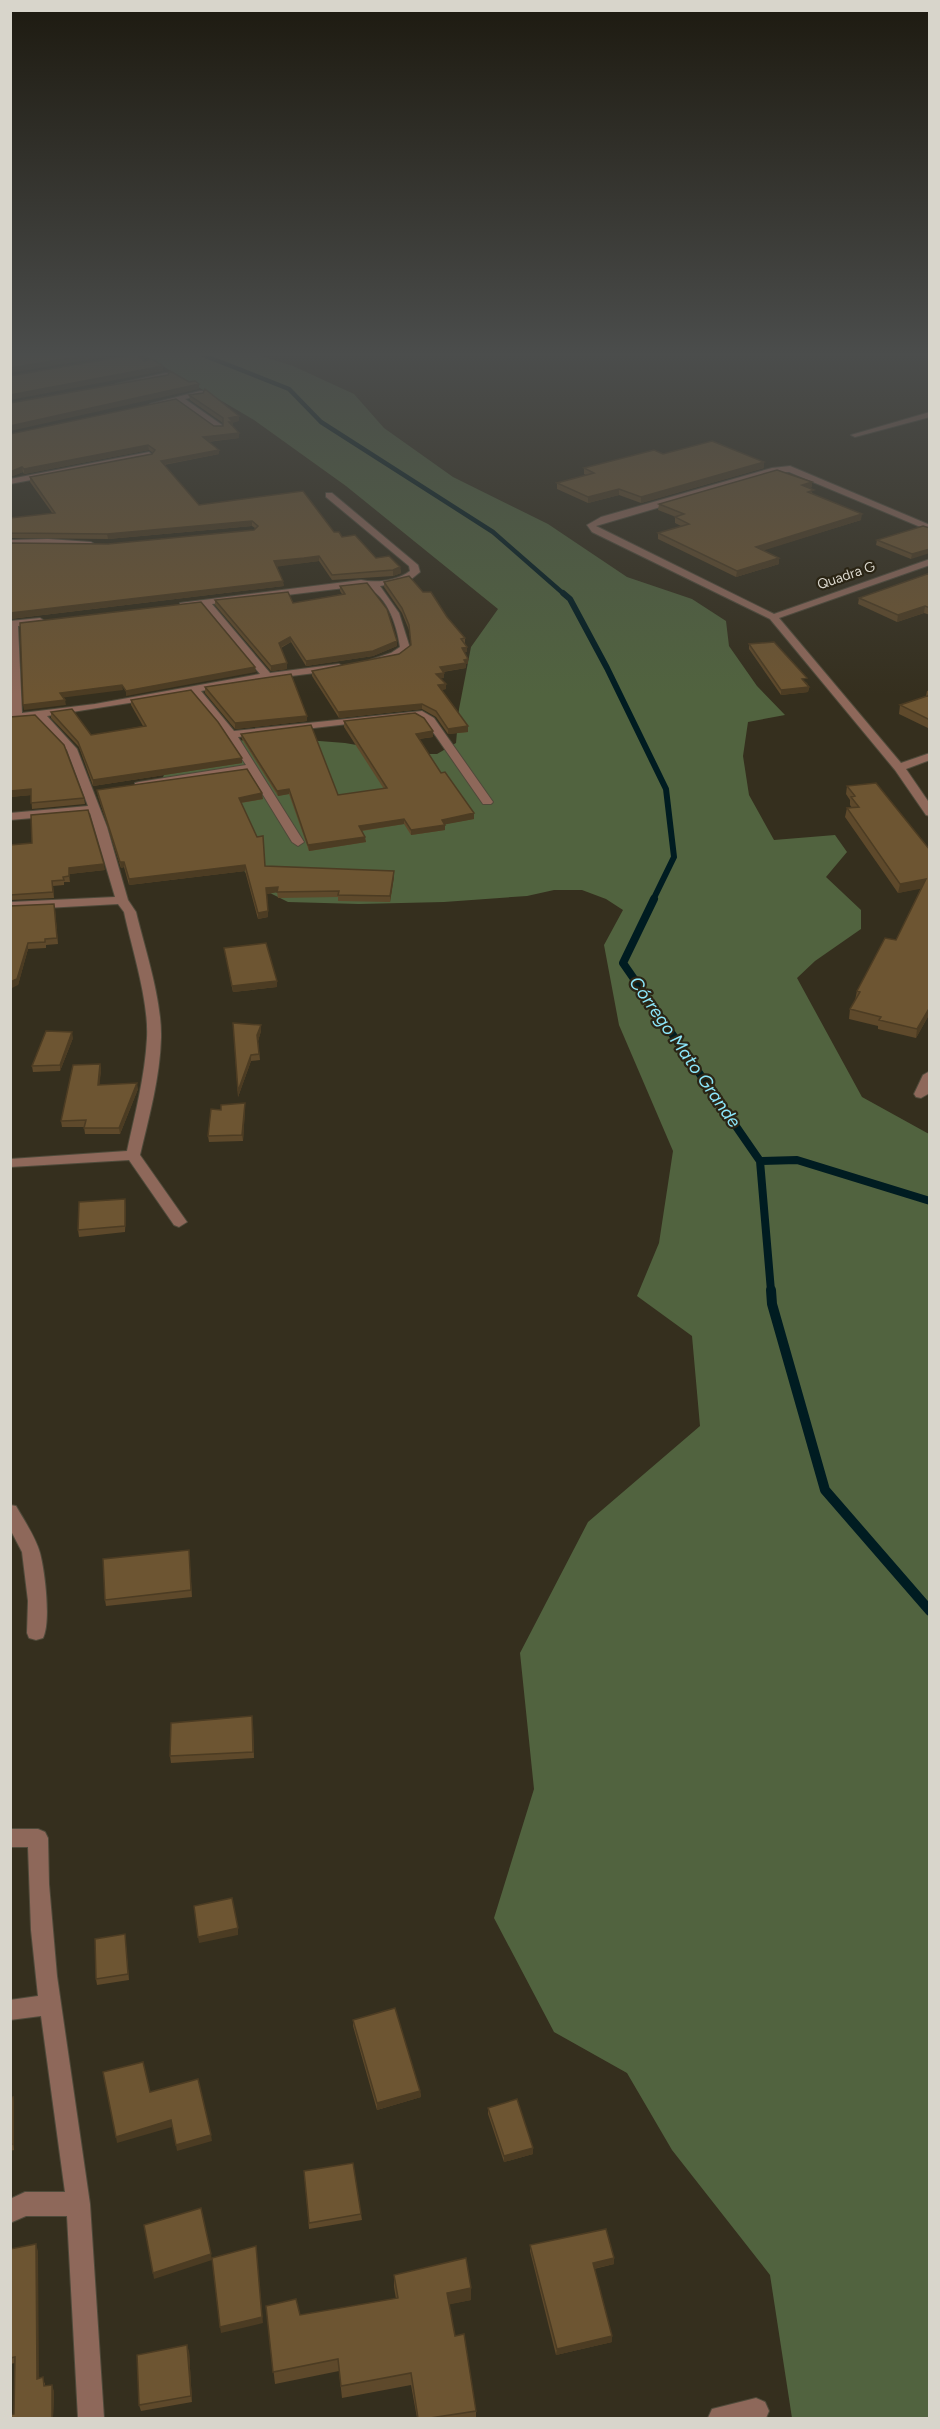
<svg xmlns="http://www.w3.org/2000/svg" width="940" height="2429" font-family="Figtree,sans-serif">
	<style>
		.forest { fill: #51633f }
		.lines { fill: none; stroke-linecap: round; stroke-linejoin: round }
		.stream-far3 { stroke: #001c21; stroke-width: 4.5 }
		.stream-far2 { stroke: #001c21; stroke-width: 6 }
		.stream-far1 { stroke: #001c21; stroke-width: 8 }
		.stream { stroke: #001c21; stroke-width: 10 }
		.minor-casing { stroke: #4f4a3a; stroke-width: 2 }
		.minor { fill: #8e685a; fill-rule: evenodd }
		.wall { fill: #5e492b }
		.shaded-wall { fill: #4c3c23 }
		.building { fill: #6d5532; stroke: #4c3c23; stroke-width: 1.5 }
		.labels { text-anchor: middle; stroke-width: 4.5; stroke-linejoin: round; paint-order: stroke }
		.far-street-label { font-size: 14px; fill: #d8d5cb; stroke: #2b2515 }
		.water-label { font-size: 18px; font-style: italic; fill: #8ce6fa; stroke: #2b2515 }
	</style>
	<rect width="100%" height="100%" fill="#352f1e"/>
	<!-- forest -->
	<path class="forest" d="M144,355h114l35,11 61,28 30,34 69,49 95,47 79,53 65,22 34,22 3,25 28,40 28,29 -37,7 -5,34 6,39 25,45 61,-5 12,17 -21,25 35,33v19l-46,32 -18,17 65,119 67,37v1284h-137l-22,-143 -98,-125 -45,-77 -73,-41 -60,-114 40,-129 -14,-136 68,-131 112,-96 -8,-90 -55,-40 22,-53 14,-92 -54,-126 -15,-80 19,-35 -17,-11 -24,-9h-28l-27,6 -83,6 -85,2 -71,-2 -28,-14 -99,-106 7,-17 65,-24 48,-3 64,5 64,11h28l19,-11 3,-34 12,-62 27,-38 -152,-123 -92,-66z"/>
	<g class="lines">
		<!-- stream-far3 -->
		<path class="stream-far3" d="M203,355l86,34 32,33 172,110 72,63"/>
		<!-- stream-far2 -->
		<path class="stream-far2" d="M563,593l7,6 37,69 59,121 8,68 -21,43"/>
		<!-- stream-far1 -->
		<path class="stream-far1" d="M654,899l-31,64 137,198 11,130
			M760,1161l37,-1 133,41"/>
		<!-- stream -->
		<path class="stream" d="M771,1290l1,14 53,186 105,121"/>
		<defs>
			<path id="minor" d="M165,373h3v4l-48,9 -4,-2z
				M200,391h3v4l-18,4 37,26v4h-6l-39,-28 -23,5 -4,-2z
				M930,412v5l-75,20 -4,-2z
				M149,452l4,3 -1,2 -142,27v-5z
				M790,466l140,59v6l-141,-59 -13,1 -180,53 178,88 156,-55v6l-151,53 122,145 29,-10v7l-24,9 24,35v12l-4,-1 -31,-45 -125,-151 -178,-87 -5,-7 14,-8 171,-49z
				M326,493h6l86,72 2,7 -11,9 -29,5 19,27 11,35 -11,9 -24,6 -5,-3 21,-7 9,-6c-3,-22 -14,-57 -39,-61l-149,18 58,69 69,-9 5,3 -5,3 -72,9 -66,12 33,40 188,-20 12,7 59,84 -2,2h-8l-57,-82 -10,-6 -178,21 66,105 -6,4 -6,-4 -43,-70 -114,15v-4l4,-1 107,-17 -26,-39 -28,-33 -145,23 30,33 30,78 21,73 8,12c9,37 26,88 25,126 -1,39 -12,79 -21,117l47,67 -8,5 -5,-2 -45,-65 -119,7v-8l117,-8c8,-37 18,-75 20,-113 2,-37 -15,-89 -23,-126l-6,-8 -108,6v-8l105,-5 -25,-84 -80,7v-7l78,-7 -21,-56 -30,-32 -27,3v-100l30,-3 5,3 -5,3 -22,2 4,87 73,-9 165,-30 -57,-69 -23,2v-4l181,-23c15,3 36,1 49,-9l-1,-5 -83,-69z
				M48,539l43,3 5,3 -5,3 -43,-3 -38,1v-6z
				M930,1071l-2,23 -7,4 -5,-1 -2,-3 9,-19z
				M10,1505l6,1c8,14 20,32 24,47 5,19 11,69 3,85l-7,2 -7,-2 -2,-5 1,-32 -6,-49 -12,-23z
				M10,1829h28l7,3 3,6 1,46 8,92 33,228 14,214h-26l-11,-202h-41l-16,7v-24l15,-7h40l-24,-176 -31,4v-20l28,-4 -7,-66 -3,-83h-18z
				M756,2398l9,4 4,9 -3,7h-58l4,-9z"/>
		</defs>
		<!-- minor casing -->
		<use href="#minor" class="minor-casing"/>
		<!-- minor -->
		<use href="#minor" class="minor"/>
	</g>
	<!-- wall -->
	<path class="wall" d="M189,395l50,21v5l-6,1v4l6,7v5l-31,4 11,12 -55,11 35,40 135,27 42,26 24,9 1,6 -8,3 -61,4 -13,-19 -42,5 7,20 -274,33v-76l98,1 146,-14 1,-2 -3,-2 -144,13 -98,-1v-20l43,-4 -23,-32v-5l122,-23 1,-1 -4,-3 -125,24 -1,-2 -13,5v-43l213,-8v-3l-33,-23z
		M663,454l101,8v6l-123,35 -22,-8 -31,8 -31,-14v-6l29,-8 -2,-1v-6z
		M812,482v5l-3,1 4,6 48,26 -98,30 16,8v6l-43,13 -78,-38v-6l23,-7 -6,-3v-6h1l-18,-7 1,-6z
		M930,528l-19,31 -35,-14 1,-5z
		M930,573v42l-6,-2 -27,9 -39,-18 1,-6z
		M384,582l39,10 24,25 18,21v5l2,9h-3l4,12h-2v4l-23,4 1,6h-4l6,6v5l-5,1 27,42 -20,2 -12,-17 -14,-8 -83,9 -27,-42v-5l87,-17 12,-9 -2,-15 -7,-17 -18,-26z
		M340,586l57,55v5l-24,10 -67,10 -15,-24 -10,6 6,15v6l-16,2 -56,-66v-5l78,3 49,-9 -2,-3z
		M749,644l58,39 2,4 -1,5 -27,3 -32,-46z
		M205,687l102,29v5l-72,8 -30,-36z
		M930,690v39l-31,-15 1,-9 26,-9 1,-5z
		M131,700l111,58v5l-149,23 -14,-39 -28,-29v-6l40,23 52,-9 -12,-21z
		M10,717l74,81 1,6 -53,5 -1,-14 -21,2z
		M344,721l89,16 -14,2 22,34 33,46 -29,5v6l-34,5 -7,-11 -42,7 4,11 -57,9 -20,-57 -11,2 -36,-57 -1,-5 97,61 46,-6 -40,-62z
		M847,786l83,64v163l-14,25 -38,-9v-3l-29,-7 1,-10 5,-9 2,-9 39,-51 25,-52 -23,5 -53,-76 2,-9h5l-2,-3v-5l-4,-6z
		M97,790l166,9 -22,4 24,63 129,11 -4,25 -52,-1v-4l-60,1 -1,-6 -10,2 1,23 -10,2 -13,-48 -116,14 -5,-18 -3,1 -23,-72z
		M10,845l95,25 -36,4 1,8h-6v3l-11,1 1,12 -44,2z
		M10,906l45,4 3,34 -12,1v3l-18,1 -10,36z
		M224,948l53,33v6l-44,5z
		M233,1023l28,2v6l-3,10 2,19 -9,1 -13,36z
		M73,1038l-13,33 -27,1 -1,-6z
		M100,1064l1,6 -2,15 39,4 -18,45h-35l-1,-7h-22l-1,-6z
		M245,1103v6l-2,32 -34,1 -1,-6 13,-26z
		M126,1205l-1,27 -46,5 -1,-7z
		M189,1550l3,47 -86,9 -1,-6z
		M253,1723l1,35 -83,5 -1,-7z
		M125,1934l4,46 -32,5 -1,-6z
		M353,2020l67,71 1,6 -44,13 -24,-84z
		M10,2098l4,5v47l-4,1z
		M488,2108l45,40v6l-29,8 -16,-48z
		M304,2171l57,43 1,6 -53,9z
		M530,2245l84,13v6l-20,5 18,73 -56,13 -26,-104z
		M10,2249l28,2v128l7,4v3l9,5 -1,27h-43l4,-4 1,-51 -5,1z
		M394,2275l77,25 -22,4 6,32 21,75v7h-59l-6,-33 -69,13 -3,-27 -64,13 -9,-78 34,9 96,-16 -2,-12z
		M189,2351l3,51 -51,9 -2,-6z"/>
	<!-- shaded-wall -->
	<path class="shaded-wall" d="M88,355h16v2l-94,16v-5z
		M163,366v5l-153,29v-5z
		M199,384v5l-189,42v-5z
		M239,416v5l-6,1v4l-4,1v-9z
		M239,433v5l-36,4v-5z
		M148,445l1,5 -125,24v-5z
		M219,450v4l-58,11v-4z
		M764,462v6l-123,35v-6z
		M22,467l1,5 -13,5v-5z
		M812,482v5l-11,4 1,-6z
		M619,489v6l-31,8v-6z
		M862,514l-1,6 -105,33v-6z
		M252,521v5l-144,13 -1,-5z
		M930,549v4l-19,6 1,-5z
		M319,556v5l-44,6 -1,-6z
		M779,558v6l-43,13 1,-6z
		M400,567l1,6 -8,3v-6z
		M283,581l1,5 -274,33v-6z
		M925,606l-1,7 -27,9 1,-7z
		M290,637l1,5 -12,6v-5z
		M397,641v5l-24,10 -67,10v-5z
		M467,647v5l-5,1v-5z
		M468,659v5h-2v4l-26,4v-5z
		M287,663v6l-16,2v-5z
		M255,667l1,5 -130,24v-5z
		M444,673v5l-8,1v-5z
		M446,684v5l-8,1v-5z
		M122,685l1,5 -63,8v-5z
		M809,687l-1,5 -27,3v-5z
		M65,700l1,5 -42,5 -1,-5z
		M422,704v5l-83,9 -1,-6z
		M307,716v5l-72,8v-6z
		M468,726v6l-20,2v-5z
		M433,731v6l-17,2v-5z
		M242,758v5l-149,23v-6z
		M31,789l1,6 -22,2v-6z
		M289,789v5l-11,2 -1,-5z
		M262,793l1,6 -24,4v-5z
		M474,813v6l-32,6v-5z
		M404,819v5l-45,7v-5z
		M445,825v5l-34,5v-5z
		M365,837l1,5 -57,9 -1,-6z
		M120,862h4v5l-3,1z
		M104,864l1,6 -36,4 1,8 -1,-14z
		M245,865v6l-116,14v-6z
		M394,871v6l-4,25v-6z
		M926,879l-1,9 -27,5 2,-9z
		M278,887v5l-11,2 -1,-6z
		M268,911v6l-10,2v-6z
		M28,943v6l-10,36 -8,4v-7z
		M277,981v6l-44,5 -1,-6z
		M930,1007v6l-14,25 1,-9z
		M261,1025v6l-3,10 -1,-6z
		M72,1032l1,6 -13,33v-6z
		M251,1055v6l-13,36v-6z
		M100,1064l1,6 -2,21 -1,-6z
		M137,1083l1,6 -18,45 -1,-6z
		M245,1103v6l-2,32 -1,-6z
		M125,1199l1,6 -1,27z
		M238,1928v7l-39,8 -1,-6z
		M420,2091l1,6 -44,13v-7z
		M13,2097l1,6v47l-1,-6z
		M171,2120l1,7 -55,16 -1,-6z
		M211,2135l1,6 -35,10 -1,-6z
		M533,2148v6l-29,8v-6z
		M36,2244l2,7 1,134 -2,-6z
		M256,2246l7,77 -42,10 -1,-6z
		M211,2254l1,6 -58,19 -1,-6z
		M614,2258v6l-22,5 1,-6z
		M471,2288v12l-24,5v-12z
		M612,2336v6l-56,13 1,-6z
		M187,2345l2,6 3,51 -1,-6z
		M52,2385l2,6 -1,27h-1z"/>
	<!-- building -->
	<path class="building" d="M10,355h78l-78,13z
		M131,355h6l7,6 8,-2 11,7 -153,29v-19z
		M170,371l19,11 6,-1 4,3 -189,42v-23l158,-28z
		M205,389l34,27 -10,2 4,4h-4l10,11 -36,4 16,13 -58,11 38,44 104,-14 31,41h5l3,5 13,-2 21,23 13,-2 11,11 -7,3 -61,5 -13,-19 -15,2 -30,3 9,20 -273,32v-70l98,1 146,-14 4,-4 -6,-5 -145,13 -97,-1v-15l45,-5 -25,-36 122,-23 3,-4 -7,-5 -124,24 -2,-2 -12,5v-38l166,-35 38,27h9v-8l-34,-23 14,-2z
		M712,441l52,21 -123,35 -22,-8 -31,8 -31,-14 37,-10 -10,-5 70,-18 9,4z
		M777,470l35,12 -10,3 12,5 -6,2 54,22 -106,33 23,11 -42,13 -79,-38 31,-9 -14,-7 9,-3 -25,-10z
		M923,526l7,2v21l-18,5 -35,-14z
		M930,573v35l-5,-2 -27,9 -39,-17z
		M409,576l14,16h8l16,25 18,21 -4,1 6,8 -5,1 6,11 -4,1 2,3 -26,4 4,6 -8,1 10,10 -8,1 30,41 -20,3 -12,-18 -14,-7 -84,8 -26,-41 87,-17 12,-9 -2,-20 -7,-17 -18,-26z
		M367,583l20,26 10,32 -24,10 -67,10 -16,-24 -11,6 8,20 -16,3 -56,-66 73,-8 5,11 52,-9 -5,-8z
		M201,602l54,65 -129,24 -4,-6 -62,8 5,7 -42,5 -3,-82z
		M774,642l33,36 -5,1 7,8 -28,3 -32,-46z
		M291,674l16,42 -72,7 -30,-36z
		M191,690l27,32 24,36 -149,22 -15,-38 -27,-30 21,-3 19,26 55,-9 -15,-26z
		M930,695v25l-30,-15z
		M415,713l9,5 9,13 -17,3 25,39 4,-1 29,41 -32,7 3,5 -34,5 -7,-11 -45,7 6,11 -57,8 -19,-56 -12,2 -36,-57 70,-9 27,70 49,-7 -43,-67z
		M35,715l29,30 20,53 -53,5v-14l-21,2v-74z
		M247,769l15,24 -23,5 18,39 6,-1 2,30 129,5 -4,25 -52,-1 1,-4 -62,1 1,-5 -12,1 2,23 -10,2 -13,-48 -116,14 -5,-17h-4l-23,-72z
		M876,783l54,67v157l-13,22 -38,-9 2,-3 -31,-8 10,-17 -3,-1 28,-53 11,2 30,-61 -26,5 -53,-76 12,-1 -8,-10 4,-1 -8,-10z
		M88,810l16,54 -35,4v8l-6,1 1,3 -12,1 1,11 -43,3v-50l22,-2 -1,-28z
		M54,904l3,34 -12,1v3l-17,1 -11,36 -7,3v-76z
		M266,943l11,38 -45,5 -8,-38z
		M233,1023l28,2 -4,10 2,19 -8,1 -13,36z
		M46,1031l26,1 -12,33 -28,1z
		M100,1064l-2,21 39,-2 -18,45h-35l2,-8 -25,1 12,-56z
		M245,1103l-3,32 -34,1 3,-27 10,1v-5z
		M125,1199v27l-47,4 1,-28z
		M189,1550l2,40 -86,10 -2,-41z
		M252,1716l1,36 -83,4 1,-33z
		M232,1898l6,30 -40,9 -4,-31z
		M125,1934l3,40 -32,5 -1,-40z
		M395,2008l25,83 -43,12 -24,-83z
		M143,2062l7,30 48,-13 13,56 -35,10 -5,-25 -55,17 -13,-65z
		M13,2097v47l-3,1v-47z
		M517,2099l16,49 -29,8 -16,-48z
		M353,2163l8,51 -52,9 -5,-52z
		M201,2208l10,46 -58,19 -9,-48z
		M606,2229l8,29 -21,5 19,73 -55,13 -27,-104z
		M36,2244l1,135 6,-2 1,9 8,-1v33h-42v-3l4,-1 1,-57 -5,1v-109z
		M256,2246l6,71 -42,10 -8,-69z
		M466,2258l5,30 -24,5 8,43 9,-2 12,77 -46,7h-12l-7,-45 -70,13 -3,-27 -65,13 -7,-66 30,-7 4,16 98,-17 -4,-23z
		M187,2345l4,51 -52,9 -2,-50z"/>
	<!-- sky -->
	<linearGradient id="sky" x2="0" y2="1"><stop stop-color="#1d1a10"/><stop offset="0.51" stop-color="#4b4d4c"/><stop offset="1" stop-color="#4b4d4c" stop-opacity="0"/></linearGradient>
	<rect width="940" height="695" fill="url(#sky)"/>
	<g class="labels">
		<!-- far-street labels -->
		<g class="far-street-label">
			<text transform="translate(846 575) rotate(-19)" y="5">Quadra G</text>
		</g>
		<!-- water labels -->
		<g class="water-label">
			<text transform="translate(685 1052) rotate(55)" y="6">Córrego Mato Grande</text>
		</g>
	</g>
	<!-- border -->
	<rect width="940" height="2429" fill="none" stroke="#d8d5cb" stroke-width="24"/>
</svg>
